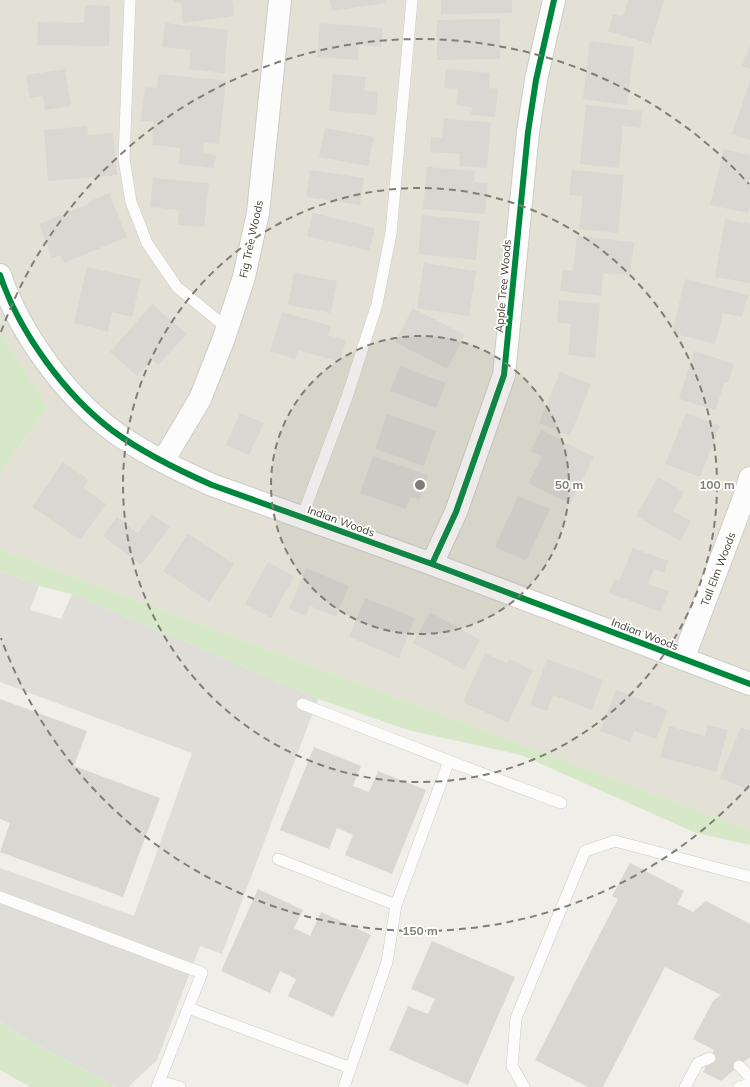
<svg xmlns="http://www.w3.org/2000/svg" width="750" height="1087" font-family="Mulish,sans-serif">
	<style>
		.residential { fill: #e3e1d6 }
		.green { fill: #d7e8c9 }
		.parking { fill: #deddd8 }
		.building { fill: #d8d7d1 }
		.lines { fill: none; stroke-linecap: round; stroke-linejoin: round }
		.lane-casing { stroke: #cdccc6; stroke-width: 12 }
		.street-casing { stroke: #cdccc6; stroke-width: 24 }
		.lane { stroke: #fdfcfc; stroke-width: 11 }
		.street { stroke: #fdfcfc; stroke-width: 22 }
		.cycleway-casing { stroke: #fff; stroke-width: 8 }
		.cycleway { stroke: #00873e; stroke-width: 6 }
		.ring { fill: none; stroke: #807e74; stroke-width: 2; stroke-dasharray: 7 5 }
		.labels { text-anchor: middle; stroke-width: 3.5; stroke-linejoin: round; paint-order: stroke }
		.street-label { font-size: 11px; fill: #444135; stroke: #fff }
		.centre { fill: #807e74; stroke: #fff; stroke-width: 2 }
		.ring-label { font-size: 12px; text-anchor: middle; font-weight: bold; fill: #807e74; stroke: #fff; stroke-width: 3.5; stroke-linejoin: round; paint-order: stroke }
	</style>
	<rect width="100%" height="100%" fill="#efeee8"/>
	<!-- residential -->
	<path class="residential" d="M0,0h750v830l-750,-281v-76l48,-66 -48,-75z"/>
	<!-- green -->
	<path class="green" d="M0,332l48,75 -48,66z
		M0,549l750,281v15l-54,-12 -175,-78 -113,-25 -90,-31 -246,-105 -33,-8 -39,-15z
		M0,1021l21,15 96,51h-87l-30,-17z"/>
	<!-- parking -->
	<path class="parking" d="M0,571l39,15 -9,24 31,9 11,-25 246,105 -96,255 -22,-8 -43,114 -29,27h-11l-96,-51 -21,-15v-153l134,48 58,-163 -192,-71z"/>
	<!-- building -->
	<path class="building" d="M173,0h59l2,16 -51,7 -2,-21 -8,1z
		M330,0h55l1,3 -54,8z
		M441,0h71v13l-71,1z
		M628,0h36l-13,44 -43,-13 5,-17 10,3z
		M85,5l25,1 -1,40 -72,-1 1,-23 46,1z
		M500,19v40l-63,1v-40z
		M165,23l63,7 -4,43 -35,-4 2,-19 -29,-3z
		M320,23l63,5 -2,19 -22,-2 -1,15 -41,-3z
		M590,41l44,6 -7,58 -44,-6z
		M750,46v23l-8,-3z
		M65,69l6,37 -26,4 -2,-14 -13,2 -4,-23z
		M446,69l44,4 -1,15 9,1 -3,28 -24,-2 1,-8 -16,-2 2,-16 -14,-1z
		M159,74l67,7 -7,63 -15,-1 -1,10 13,2 -2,13 -35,-4 1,-16 -28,-3 2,-23 -13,-1 4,-34 12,1z
		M333,74l33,3 -2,14 14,1 -2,23 -47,-4z
		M750,81v59l-18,-6z
		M586,105l56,6 -2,17 -17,-2 -4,42 -39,-4z
		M444,119l47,3 -4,46 -28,-2 1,-12 -30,-2 1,-15 11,1z
		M87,126l1,9 25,-2 4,42 -69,6 -4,-51z
		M325,128l49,9 -6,29 -49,-9z
		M724,149l26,6v51l-2,7 -38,-8z
		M427,167l48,4 -1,11 14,1 -3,31 -62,-5z
		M310,170l54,8 -4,27 -54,-8z
		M572,170l52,5 -6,58 -39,-4 4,-33 -14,-1z
		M153,178l56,5 -5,44 -26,-2 1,-15 -29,-3z
		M109,193l18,44 -63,26 -4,-8 -8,3 -13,-34 50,-20 -1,-2z
		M313,213l62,15 -6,23 -62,-15z
		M422,215l58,6 -4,39 -58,-6z
		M725,219l25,5v59l-35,-6z
		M577,236l57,6 -4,33 -27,-2 -2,23 -41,-5 3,-21 10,1z
		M424,263l52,8 -7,45 -52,-8z
		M87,267l54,12 -9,38 -20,-5 -4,20 -34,-9z
		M294,273l43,8 -6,32 -43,-8z
		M685,279l63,16 -6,22 -19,-4 -8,31 -43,-11z
		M559,300l41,4 -5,54 -27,-3 3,-31 -14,-1z
		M152,304l35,30 -29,31 -6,-6 -15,17 -27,-24z
		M413,308l52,27 -18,34 -52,-27z
		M282,312l49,14 -3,9 18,5 -6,22 -42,-12 -3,9 -25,-8z
		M694,351l40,13 -6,19 -4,-1 -8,28 -37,-11z
		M400,366l46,17 -10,25 -46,-17z
		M560,372l31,12 -21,52 -31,-13z
		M240,413l24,10 -15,32 -23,-10z
		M686,413l34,13 -20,51 -35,-13z
		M387,414l49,17 -12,35 -49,-17z
		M541,430l53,27 -24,47 -42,-21 14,-26 -11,-6z
		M373,456l55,19 -9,25 -9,-3 -4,12 -46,-16z
		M63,462l26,18 -6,8 23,16 -26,36 -48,-33z
		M658,477l26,15 -11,19 18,10 -11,20 -44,-25z
		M518,496l32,13 -24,52 -31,-14z
		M152,514l18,13 -29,38 -38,-29 14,-19 21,16z
		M188,534l46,30 -25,38 -46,-31z
		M633,548l35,13 -4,12 -10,-4 -6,15 21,7 -8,21 -52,-19 5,-14 5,2z
		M268,562l26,15 -23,41 -26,-14z
		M306,568l43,18 -13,31 -26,-11 -4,10 -17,-7z
		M365,598l50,20 -16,40 -50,-21z
		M430,612l50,28 -16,30 -51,-27z
		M485,653l22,10 2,-4 24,11 -25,53 -45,-21z
		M547,659l56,21 -11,30 -39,-15 -6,16 -17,-6z
		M616,690l52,20 -12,29 -22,-8 -4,11 -30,-11z
		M0,699l87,32 -13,35 86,32 -37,99 -123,-45 10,-29 -10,-4z
		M708,725l20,5 -12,42 -56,-15 9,-31 36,10z
		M741,727l9,4v59l-30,-12z
		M314,747l47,19 -8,20 16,6 9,-21 48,19 -34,84 -47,-19 8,-20 -16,-7 -8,21 -49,-19z
		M630,863l54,28 -7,13 16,8 13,-11 44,23v133l-29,24 -18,-9 11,-22 -21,-11 20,-38 8,-6 -56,-28 -62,120h-15l-53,-27 83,-161 -6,-3z
		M258,889l45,21 -9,18 16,8 11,-24 50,23 -38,82 -45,-21 8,-17 -16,-8 -10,22 -49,-22z
		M432,941l83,36 -47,108 -79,-35 19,-44 20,8 7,-15 -24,-10z"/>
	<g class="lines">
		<defs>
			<path id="lane" d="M130,0l-6,159 7,43 16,41 30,44 50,41
				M302,517l45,-120 30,-93 14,-71 21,-233
				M302,704l147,57
				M278,859l118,46 -9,57 -43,125
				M0,897l202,76 -45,114
				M396,905l53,-144 112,42
				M188,1008l163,60
				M739,1066l11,11
				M159,1081l21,6
				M524,1087l-12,-21 4,-48 69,-167 30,-10 135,36
				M685,1087l13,-24 12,-5
				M739,1087l11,-3"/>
			<path id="street" d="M0,275c19,57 65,120 113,156 30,22 65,39 99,54l220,79 318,120
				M163,461l37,-62 24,-61 20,-61 14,-64 22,-213
				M432,564l24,-52 48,-137 24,-243 8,-52 18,-80
				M683,659l61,-161 6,-20"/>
		</defs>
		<!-- lane casing -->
		<use href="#lane" class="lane-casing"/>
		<!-- street casing -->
		<use href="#street" class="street-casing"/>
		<!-- lane -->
		<use href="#lane" class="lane"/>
		<!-- street -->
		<use href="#street" class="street"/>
		<defs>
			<path id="cycleway" d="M0,275c19,57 65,120 113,156 30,22 65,39 99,54l220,79 318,120
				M432,564l24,-52 48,-137 24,-243 8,-52 18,-80"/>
		</defs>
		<!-- cycleway casing -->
		<use href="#cycleway" class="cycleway-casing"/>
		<!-- cycleway -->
		<use href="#cycleway" class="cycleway"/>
	</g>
	<!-- distance rings -->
	<circle cx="420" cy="485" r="149" fill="#807e74" fill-opacity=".12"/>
	<g class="ring">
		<circle cx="420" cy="485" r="149"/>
		<circle cx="420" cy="485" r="297"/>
		<path d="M749 786A446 446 0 0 1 1 638M1 332A446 446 0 0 1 749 184"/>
	</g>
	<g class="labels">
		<!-- street labels -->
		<g class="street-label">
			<text transform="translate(251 239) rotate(-78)" y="4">Fig Tree Woods</text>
			<text transform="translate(503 286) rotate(-85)" y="4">Apple Tree Woods</text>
			<text transform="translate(341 521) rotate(20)" y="4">Indian Woods</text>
			<text transform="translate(718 569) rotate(-69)" y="4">Tall Elm Woods</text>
			<text transform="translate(645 634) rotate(21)" y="4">Indian Woods</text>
		</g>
	</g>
	<circle cx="420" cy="485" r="6" class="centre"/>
	<g class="ring-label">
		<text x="569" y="489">50 m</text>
		<text x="717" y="489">100 m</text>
		<text x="420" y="935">150 m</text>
	</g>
</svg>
